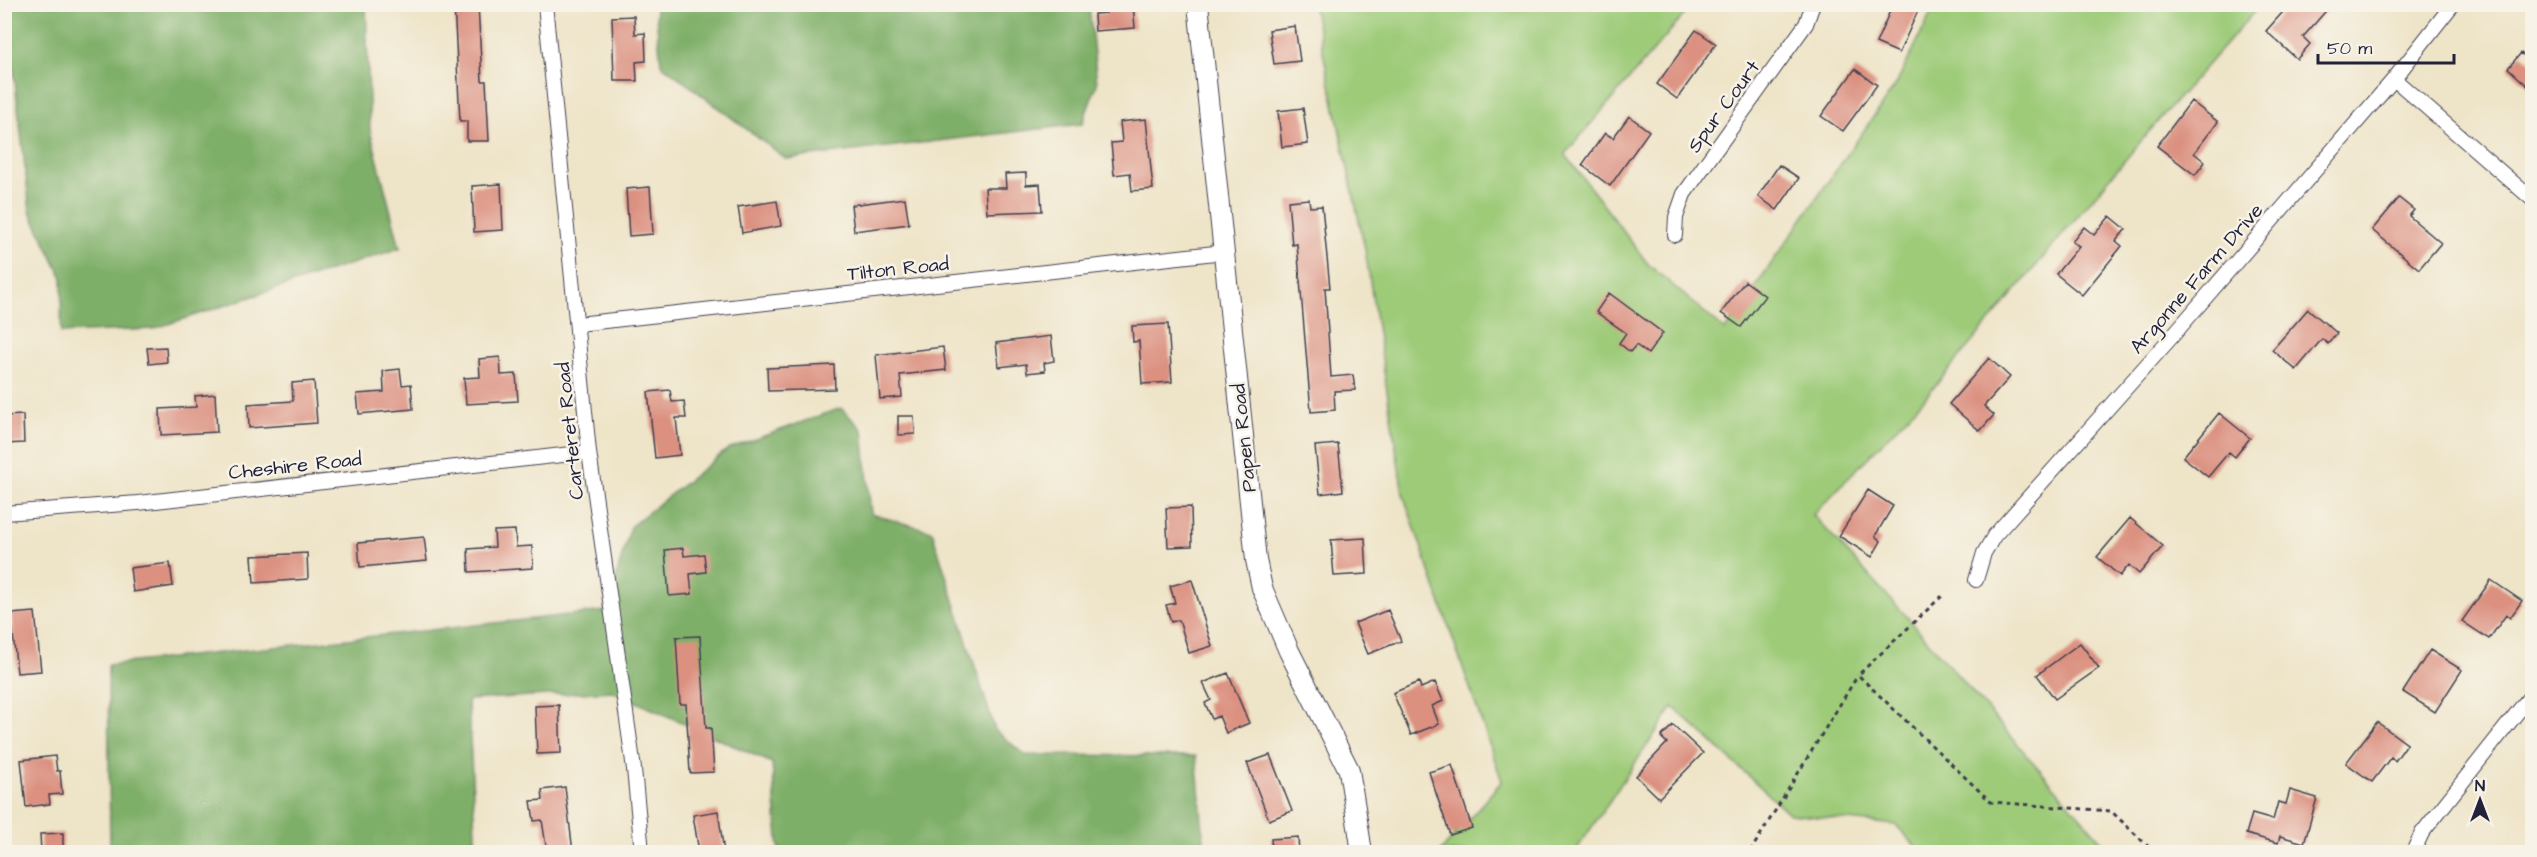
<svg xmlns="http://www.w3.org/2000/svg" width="2537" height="857" font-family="'Architects Daughter',sans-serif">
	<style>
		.green { fill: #9dcb78; stroke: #60765a; stroke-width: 1.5 }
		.forest { fill: #7eaf68; stroke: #506852; stroke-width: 1.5 }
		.building { fill: #db9080 }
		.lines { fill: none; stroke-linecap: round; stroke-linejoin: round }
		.street-casing { stroke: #413f50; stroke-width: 16 }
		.secondary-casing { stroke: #413f50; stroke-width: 22 }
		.path { stroke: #413f50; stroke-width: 3; stroke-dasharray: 4.5 4.5; stroke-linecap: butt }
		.street { stroke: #fff; stroke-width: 14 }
		.secondary { stroke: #fff; stroke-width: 20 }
		.labels { text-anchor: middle; stroke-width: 5; stroke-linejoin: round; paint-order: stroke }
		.street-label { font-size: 20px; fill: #22223b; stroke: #f7f3e8 }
	</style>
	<rect width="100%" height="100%" fill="#f7f3e8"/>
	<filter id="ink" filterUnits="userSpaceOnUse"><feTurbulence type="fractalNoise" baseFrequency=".0167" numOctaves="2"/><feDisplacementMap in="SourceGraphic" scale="12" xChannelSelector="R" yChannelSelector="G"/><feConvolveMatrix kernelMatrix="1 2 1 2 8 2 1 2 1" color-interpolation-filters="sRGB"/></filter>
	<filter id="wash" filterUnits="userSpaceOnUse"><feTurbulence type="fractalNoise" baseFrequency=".008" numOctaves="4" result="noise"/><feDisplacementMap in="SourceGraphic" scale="24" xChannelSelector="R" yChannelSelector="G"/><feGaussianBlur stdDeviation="1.35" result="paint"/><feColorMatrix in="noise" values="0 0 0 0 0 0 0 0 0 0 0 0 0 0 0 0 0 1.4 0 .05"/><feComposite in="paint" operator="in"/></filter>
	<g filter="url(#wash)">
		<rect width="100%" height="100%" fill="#eee4c8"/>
		<!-- green -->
		<path class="green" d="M1313,5h372l-1,10 -119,139 83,110 77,66 172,-247 38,-78h325l-108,123 -227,270 -112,117 95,103 203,234h-190l-25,-27 -106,-11 -117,-107 -98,145h-135l62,-71 -99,-287 -38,-245z"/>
		<!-- forest -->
		<path class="forest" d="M6,5h360l4,125 30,118 -247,81 -92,4 1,-56 -32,-66z
			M655,5h434l8,79 -15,40 -296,35 -125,-95z
			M841,408l22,22 8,84 61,17 63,199 30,25 171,1 9,96h-426l-7,-89 -160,-72 -144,9 8,152h-366l-2,-187 498,-54 25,-85 97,-77z"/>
		<g id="blocks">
			<!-- building -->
			<path class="building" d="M454,4h24l4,77h4l3,60h-22v-20h-7z
				M1106,4h27l2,24 -40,3 -1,-17 12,-1z
				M1893,4h28l-22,49 -23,-10z
				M2290,4h42l-29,33 7,7 -13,15 -31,-28z
				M634,16l1,18 10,-1 1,28 -10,1 1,19h-23l-2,-64z
				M1295,26l5,35 -26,3 -5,-34z
				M1696,30l20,14 -39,55 -20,-15z
				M2521,53l11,10v27l-24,-22z
				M1855,69l22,16 -34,46 -22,-15z
				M2191,101l27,21 -24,31 11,9 -10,13 -38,-29z
				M1303,108l5,36 -26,3 -4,-36z
				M1629,116l20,15 -39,55 -28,-21 23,-32 8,5z
				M1146,119l7,70 -21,2 -2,-18 -16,2 -3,-32 11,-1 -2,-20z
				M1779,165l20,13 -22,32 -19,-14z
				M1026,173v12l14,-1 2,27 -55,2 -2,-25h21l-1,-14z
				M501,184l2,46 -29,2 -2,-46z
				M650,187l3,47 -24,2 -3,-47z
				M905,198l4,26 -55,7 -3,-26z
				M2399,198l15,12 -5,6 32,27 -22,26 -47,-39z
				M1309,199l1,8 12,-1 8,82h-5l6,89 22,-2 2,15 -21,1 1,19 -24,2 -14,-168 -5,1 -4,-44z
				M777,201l4,25 -39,7 -4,-26z
				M2110,216l16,13 -10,12 6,5 -40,49 -26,-21 23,-28 -7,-4 12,-15 10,8z
				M1745,281l20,15 -24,31 -20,-14z
				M1609,293l54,40 -15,21 -12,-9 -6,7 -11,-9 7,-10 -30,-21z
				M2308,309l29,24 -9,11 -6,-5 -26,31 -24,-20z
				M1168,324l4,58 -30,2 -3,-43 -6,1 -1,-16z
				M1051,336l3,25 -10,2 1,8 -18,2 -1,-9 -27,3 -3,-24z
				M166,347l1,15 -18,2 -2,-16z
				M943,347l3,23 -46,5 2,22 -22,2 -4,-44z
				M500,357l1,18 15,-1 2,27 -52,3 -2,-26 16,-1 -1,-18z
				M1989,358l21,19 -26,29 10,9 -14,16 -31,-27z
				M834,365l1,24 -67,2 -1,-23z
				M400,369l2,16 9,-1 2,25 -54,5 -2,-20 27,-2 -1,-21z
				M314,381l3,42 -68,5 -1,-24 45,-3 -1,-18z
				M670,390l2,12 12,-1 2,17h-10l4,37 -25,3 -7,-66z
				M215,394l2,38 -56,3 -1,-26 36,-2 -1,-11z
				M2219,413l31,25 -15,19 -6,-5 -21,25 -25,-20z
				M23,415l1,28 -20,1v-28z
				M898,416h16l1,18 -17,1z
				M1338,444l5,47 -23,3 -5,-48z
				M1868,490l25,16 -18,30 6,5 -9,16 -33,-21z
				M1191,507l1,39 -24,1 -2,-39z
				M2130,518l33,28 -24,28 -10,-9 -9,11 -23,-19z
				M515,530l1,17 16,-1 1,22 -64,4 -1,-23 27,-2 -1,-16z
				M424,537l3,24 -67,6 -2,-24z
				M1365,538l2,36 -33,2 -3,-36z
				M683,548l1,8 20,-2 2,18 -16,2 2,20 -23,2 -4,-46z
				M307,553l1,26 -54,4 -2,-27z
				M170,563l3,23 -40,6 -3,-24z
				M1192,580l20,66 -23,7 -10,-33 -8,2 -5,-17 9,-2 -5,-17z
				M2491,580l31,21 -12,17 -4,-3 -17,24 -27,-18z
				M1388,610l13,31 -33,13 -13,-31z
				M35,612l6,59 -24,2 -6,-59z
				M700,636l6,92h5l3,44 -24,1 -4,-69h-6l-4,-67z
				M2080,643l19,25 -44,31 -18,-24z
				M2430,650l32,20 -27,42 -32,-20z
				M1228,673l21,50 -23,10 -7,-17 -7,3 -7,-16 6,-3 -8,-17z
				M1419,682l2,6 14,-6 8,19 -11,5 7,18 -28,11 -18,-42z
				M559,705l2,48 -24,1 -2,-48z
				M2377,722l30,22 -12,17 -4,-4 -19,25 -26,-19z
				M1673,725l30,28 -44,45 -23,-22 31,-33 -6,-6z
				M1270,755l22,56 -23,9 -22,-57z
				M55,756l2,15h3l2,23 -13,1 1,9 -24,3 -5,-47z
				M1452,765l20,63 -22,7 -21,-63z
				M565,787l8,65h-26l-5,-32 -8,1 -3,-20 12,-1 -1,-10z
				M2290,790l27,8 -13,45 -24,-7 -2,7 -32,-9 6,-20 21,6 5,-18 8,2z
				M718,811l6,41h-25l-6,-37z
				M63,833v19h-22l-1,-18z
				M1298,837l1,15h-27l-1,-13z"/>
		</g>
	</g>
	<g filter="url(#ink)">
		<use href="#blocks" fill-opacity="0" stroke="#413f50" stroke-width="1.5"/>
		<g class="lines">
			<defs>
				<path id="street" d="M545,4l44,448 45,317 8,83
					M2394,79l138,120
					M1675,235l1,-18 8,-23 122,-170 7,-20
					M578,324l646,-72
					M4,513l134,-10 451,-51
					M1976,580l8,-27 10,-17 174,-195 226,-262 59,-75
					M2413,852l9,-19 110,-139"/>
				<path id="secondary" d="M1198,4l58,556 6,28 27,63 60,119 13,82"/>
			</defs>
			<!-- street casing -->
			<use href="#street" class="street-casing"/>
			<!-- secondary casing -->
			<use href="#secondary" class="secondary-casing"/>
			<!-- path -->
			<path class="path" d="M1942,596l-84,79 133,127 120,9 43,41
				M1750,852l108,-177"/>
			<!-- street -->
			<use href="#street" class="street"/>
			<!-- secondary -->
			<use href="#secondary" class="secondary"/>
		</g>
	</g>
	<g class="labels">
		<!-- street labels -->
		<g class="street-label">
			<text transform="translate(1723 106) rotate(-54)" y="7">Spur Court</text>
			<text transform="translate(898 268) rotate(-6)" y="7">Tilton Road</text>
			<text transform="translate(2196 278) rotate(-49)" y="7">Argonne Farm Drive</text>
			<text transform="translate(569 431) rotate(-96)" y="7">Carteret Road</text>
			<text transform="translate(1243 438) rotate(-96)" y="7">Papen Road</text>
			<text transform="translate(295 465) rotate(-6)" y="7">Cheshire Road</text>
		</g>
	</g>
	<!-- margin -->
	<rect width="2537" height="857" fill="none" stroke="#f7f3e8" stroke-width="24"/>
	<!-- north arrow -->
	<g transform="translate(2480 800)" stroke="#f7f3e8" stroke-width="4.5" paint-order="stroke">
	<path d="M0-4.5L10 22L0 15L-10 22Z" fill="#22223b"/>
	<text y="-9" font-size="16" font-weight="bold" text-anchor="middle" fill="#22223b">N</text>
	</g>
	<!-- scale -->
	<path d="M2318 54v9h136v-9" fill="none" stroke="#22223b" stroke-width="3"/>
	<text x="2327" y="54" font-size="18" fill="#22223b" stroke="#f7f3e8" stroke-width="4.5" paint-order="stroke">50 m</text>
</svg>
